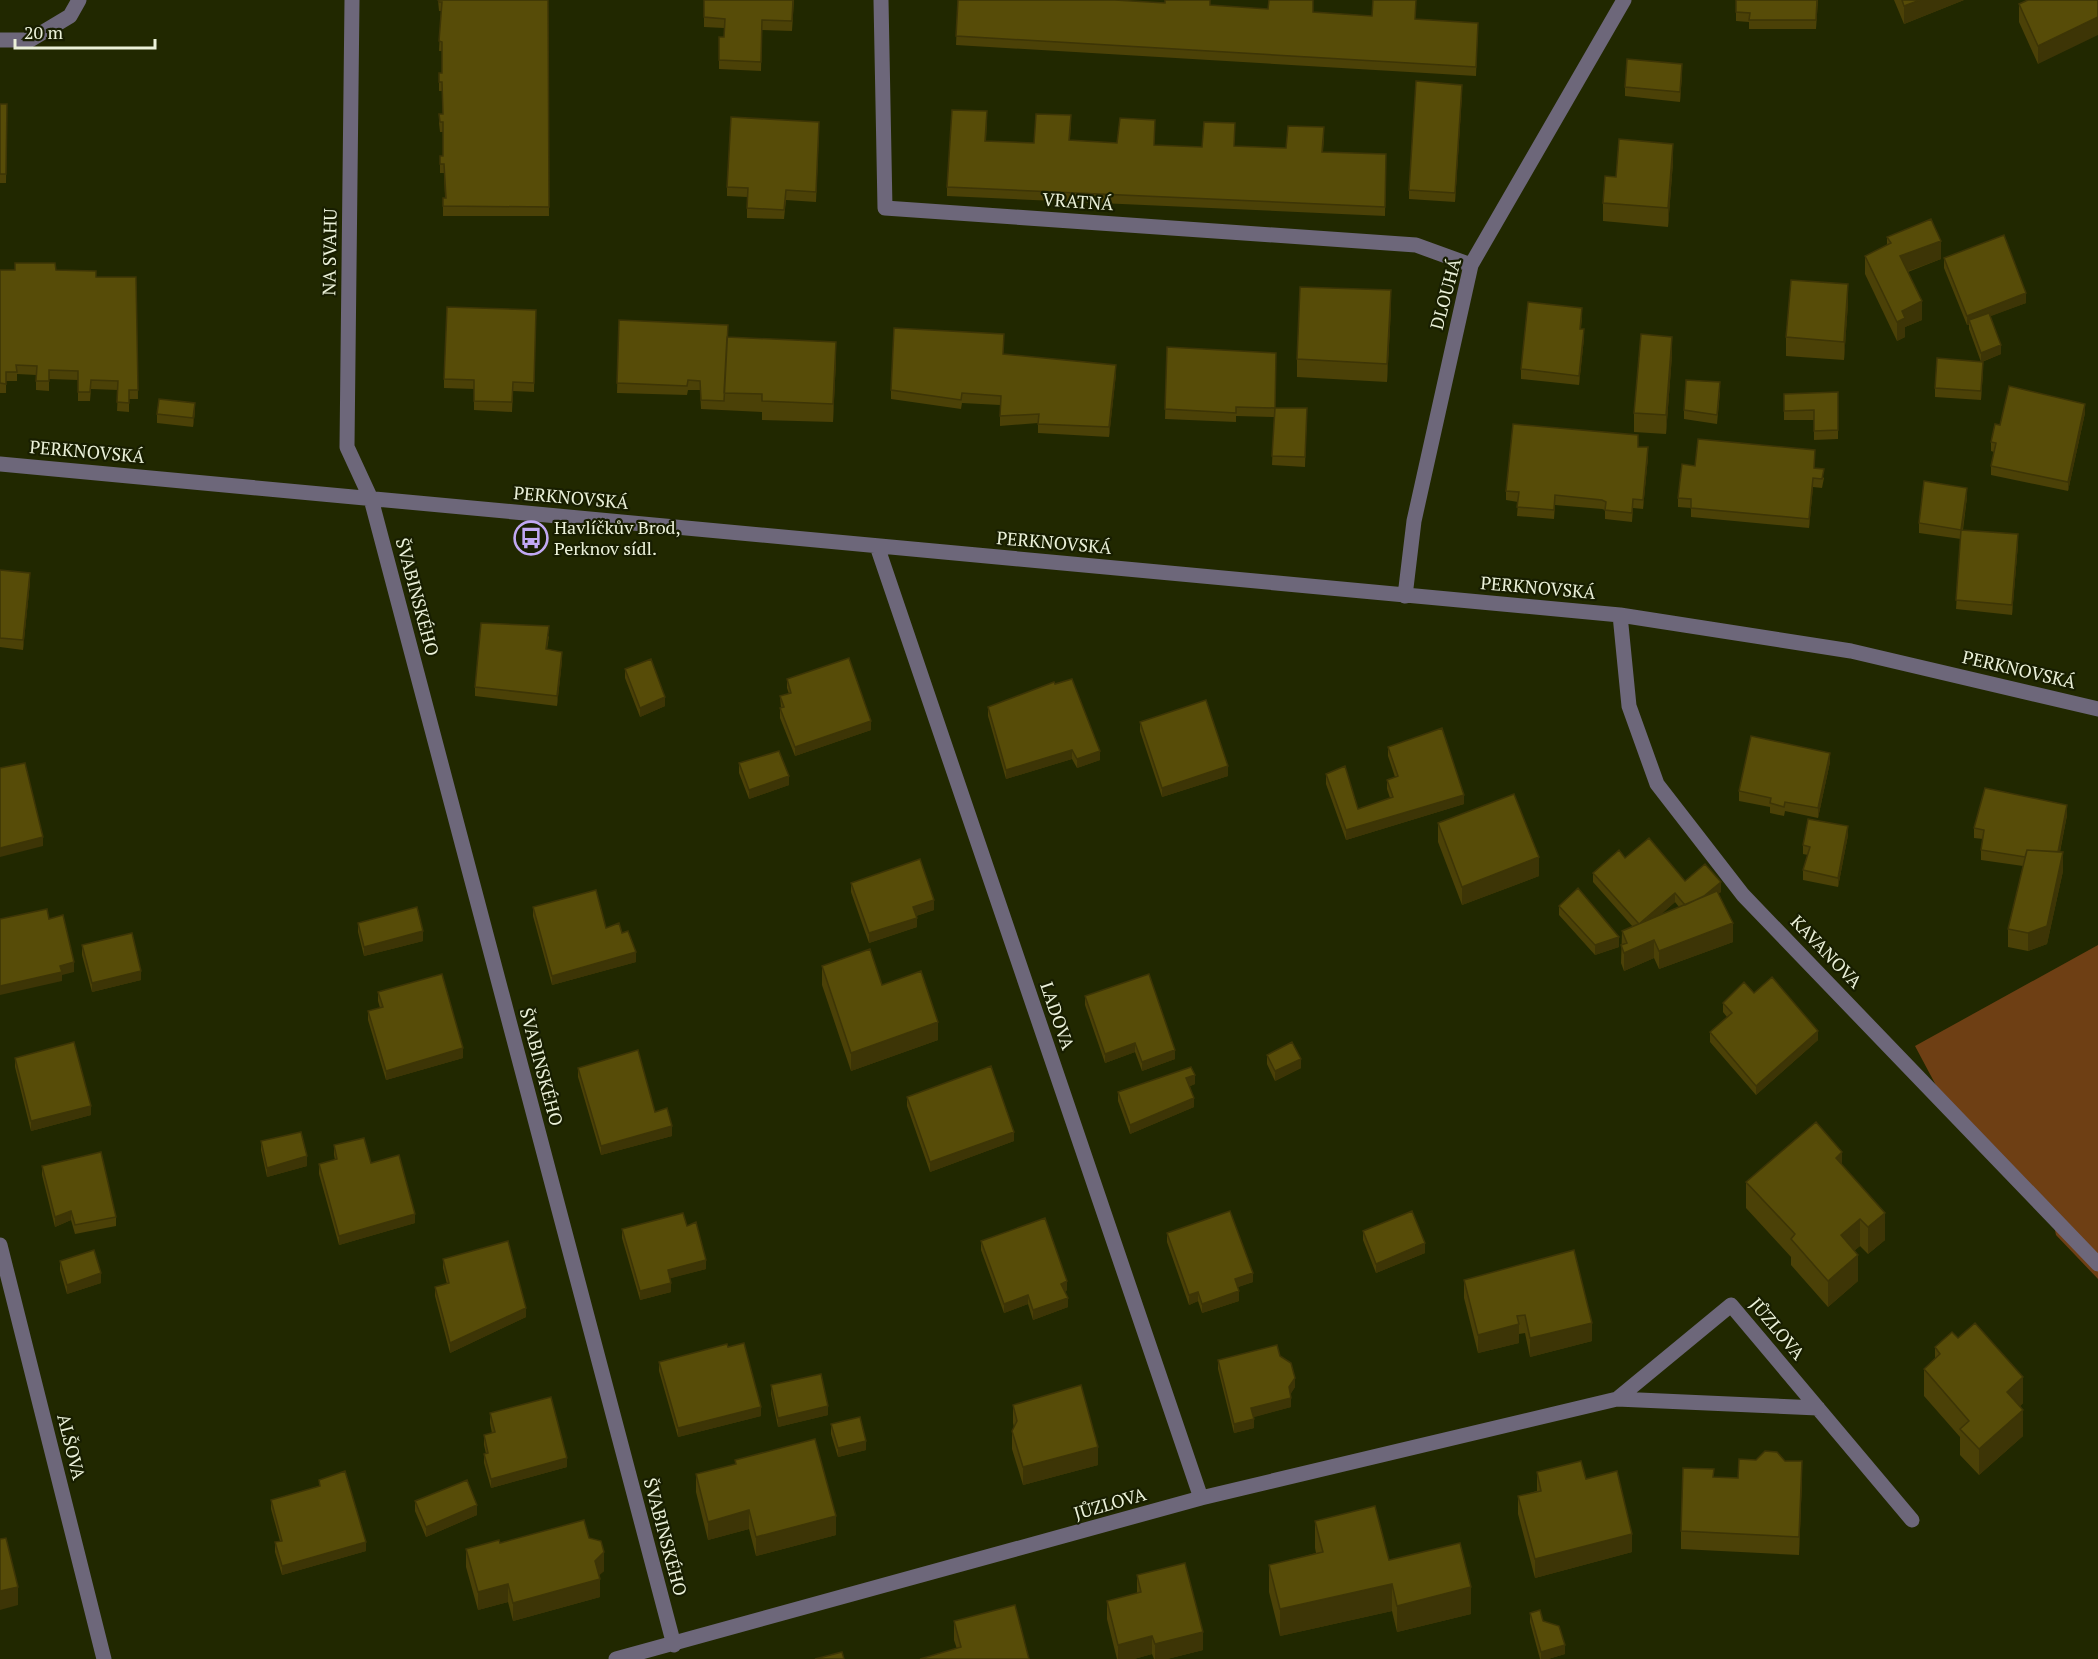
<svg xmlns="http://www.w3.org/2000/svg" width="2098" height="1659" font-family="'PT Serif',serif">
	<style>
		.green { fill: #6e3f14 }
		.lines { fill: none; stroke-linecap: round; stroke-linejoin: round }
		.street { stroke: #6d677a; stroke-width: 15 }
		.wall { fill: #4b4107; fill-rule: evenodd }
		.shaded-wall { fill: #3d3506 }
		.building { fill: #574c08; stroke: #3d3506; stroke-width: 1.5 }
		.labels { text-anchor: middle; stroke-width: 4.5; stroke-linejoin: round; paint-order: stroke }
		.street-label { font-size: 18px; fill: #ebf1d9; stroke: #181e00 }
		.poi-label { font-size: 18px; fill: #ebf1d9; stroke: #181e00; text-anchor: start }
	</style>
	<rect width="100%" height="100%" fill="#212800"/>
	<!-- green -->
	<path class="green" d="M2098,945v334l-42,-44 -4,-19 -113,-125 -24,-45z"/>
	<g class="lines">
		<!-- street -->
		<path class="street" d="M352,0l-5,447 24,52 303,1146
			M881,0l4,208 531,37 55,20
			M0,40h30l40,-24 9,-16
			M0,464l1620,151 231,36 247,58
			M877,546l324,952
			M1405,596l9,-75 57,-256 153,-265
			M1620,615l9,91 28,78 86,111 355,369
			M0,1245l104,414
			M1617,1399l201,9
			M616,1659l585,-161 416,-99 114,-94 181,215"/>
	</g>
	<!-- wall -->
	<path class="wall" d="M438,0h110l1,216h-106v-18h2l-1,-25h-4v-17h3v-24h-3l-1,-9v-9h4l-1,-23h-3v-18h3v-22h-3l2,-40h-2z
		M794,0l-2,31 -30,-1 -1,41 -42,-2v-9l5,-23v-9l-20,-1v-10z
		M958,0l207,3 45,-3v5l268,18 -2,53 -520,-31z
		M1736,0h82l-2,29h-67v-7l-13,-1z
		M1894,0h70l-60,24z
		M2098,0l-60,64 -19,-42v-18z
		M1682,74l-2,28 -55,-6v-9z
		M1462,94l-7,108 -46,-3v-9z
		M0,104h7l-1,79h-6z
		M987,120l-1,21 48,2 37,-19 -1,16 47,3 38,-14 -1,16 48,2 32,-1 52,2 38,-11 -1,15 63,2 -1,62 -438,-20v-9z
		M819,131l-3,71 -30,-2 -2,19 -37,-1v-21l-20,-1v-9z
		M1673,162l-5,65 -65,-6v-18l13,-26z
		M1887,237l54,22 -33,13 14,48 -17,7v10l-8,4 -32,-67v-18l22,-11z
		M1944,258l82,45 -36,13 11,38 -19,8 1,9 -2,29 -46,-3v-9l46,-26 -12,-33v-4h-2l-23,-57z
		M0,270h56l40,7h40l2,122h-9v13l-12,-1 1,-21 -27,-1 -1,12h-12v-21l-29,-1v12l-13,-1v-15l-19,-1v7h-11v12h-6z
		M1848,303l-4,57 -58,-4v-19z
		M1391,309l-4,73 -90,-5v-18z
		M536,310l-2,82 -21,-1 -1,21 -38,-2v-21l-30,-1v-9z
		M1582,317l-1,12 3,9 -5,47 -58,-6v-10z
		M619,320l109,17 108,23 -3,62 -71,-2v-8l-61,-3 -1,-19h-12l-1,5 -70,-2z
		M1167,347l108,61h32l-2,59 -33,-2 2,-48 -38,-1v6l-71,-3z
		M1003,354l113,20 -7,63 -71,-4v-10l-38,3v-21l-38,-2 -1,6 -70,-10v-9z
		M1672,355l-6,79 -32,-2v-19z
		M1720,392l-3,32 -33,-5v-9z
		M1838,392v47l-24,1v-20h-30v-26z
		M195,412l-2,15 -36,-4v-9z
		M2085,413l-17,78 -77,-16v-9l3,-14 -3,-1v-9l9,-17z
		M1638,447l10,10 -5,52 -10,-1 -1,14 -27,-3v-9l-3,-1 -47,-4 -1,14 -37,-3 1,-14 -12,-2v-9z
		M1815,459l-1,9 10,10 -2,10 -9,-1 -4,41 -118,-11v-9l-13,-1v-9l17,-32z
		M1967,497l-4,33 55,14 -6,71 -56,-6 5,-70 -42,-6v-10z
		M0,570l30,12 -7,68 -23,-3z
		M549,636l-2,14 15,11 -5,45 -82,-10v-9z
		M625,669l40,37 -25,11 -15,-39z
		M787,679l84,51 -76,26 -15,-38v-10h1l-1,-12 9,-2 -2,-6z
		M988,707l112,53 -23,8 -5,-9 -66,20 -18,-63z
		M1140,722l88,54 -66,21 -22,-66z
		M1388,747l76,57 -118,36 -20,-56v-10l32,35 32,-11 -3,-9v-9l8,-3 -7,-21z
		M1830,762l-12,56 -33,-7 -1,5 -14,-3v-6l-31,-6v-10z
		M739,763l50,22 -40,14 -10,-26z
		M2067,815l-7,37 3,19 -16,73 -19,7 -20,-4v-18l15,-63 -42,-6v-10l2,-11 -9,-1v-10z
		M1438,823l101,53 -77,29 -24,-63z
		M1848,835l-10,52 -35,-7v-10l5,-15 -5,-1v-9z
		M1625,858l60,23 36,11 -3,1 15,49 -74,27 -5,-11 -30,13 -3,-8 1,-32 11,-4 -40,-45v-9zM1675,902l4,5 -19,8z
		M851,883l83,27 -18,6 1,11 -48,16 -18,-51z
		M1559,906l60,41 -24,8 -36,-40z
		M533,907l89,26 14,29 -84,23 -19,-69z
		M358,923l65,18 -59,15 -6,-24z
		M82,945l59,35 -49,12 -10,-37z
		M822,966l60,19 56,55 -87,31 -29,-86z
		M378,992l85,66 -77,22 -18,-60v-9l12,-3 -2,-7z
		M1754,993l64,47 -62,55 -46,-53v-10l17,-15 -4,-5v-9z
		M1085,996l90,63 -33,12 -7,-19 -30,11 -20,-58z
		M1267,1055l34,13 -26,13 -8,-17z
		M15,1058l76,57 -60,16 -16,-64z
		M578,1068l77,44 17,24 -71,19 -23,-78z
		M1195,1084l-5,2 4,21 -64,27 -12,-33v-9z
		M907,1097l107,44 -84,31 -23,-66z
		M261,1141l46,25 -40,11 -6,-27z
		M334,1145l37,18 44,60 -76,22 -20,-71v-10l16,-4 -1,-5z
		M1842,1165l43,75 -17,14 -8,-8 -5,4 3,31 -30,26 -37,-42v-8l-45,-49v-26z
		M42,1166l74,51v9l-41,8 -4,-14 -16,7 -13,-52z
		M622,1229l84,40 -36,9 1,14 -31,8 -18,-62z
		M1363,1231l62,22 -49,20 -13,-33z
		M1167,1233l86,49 -15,5 1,14 -37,12 -4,-12 -9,4 -22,-63z
		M981,1241l86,49 -2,2 3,15 -35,13 -5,-16 -24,9 -23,-63z
		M443,1259l83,58 -76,36 -15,-57v-9l12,-3 -4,-16z
		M60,1261l41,22 -34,11 -7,-24z
		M1464,1280l128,61 -62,16 -5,-24 -6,1v9l-41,10 -14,-55z
		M1935,1347l88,56 -3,3 3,30 -44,39 -19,-20v-18l-36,-41v-27l11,-10z
		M1218,1360l77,27 -5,7 1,13 -38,10 1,11 -20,5 -16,-64z
		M659,1362l102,54 -83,21 -19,-66z
		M771,1385l57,30 -50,12 -7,-33z
		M1013,1405l85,60 -75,20 -11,-36v-18l2,-3 -1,-5z
		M490,1413l77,54 -76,21 -7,-25v-9h2l-2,-9v-10l8,-2 -2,-10z
		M831,1424l35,26 -28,7 -7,-23z
		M735,1460l101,75 -80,21 -7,-27 -41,11 -12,-48v-18l39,-10z
		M1537,1472l49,7 46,73 -97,26 -17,-64v-18l19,-5z
		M1714,1477l88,2 -3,76 -118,-6v-18z
		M319,1480l47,71 -84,24 -7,-23v-10l5,-1 -9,-32v-9l48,-14z
		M415,1501l62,14 -51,22 -11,-26z
		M1315,1521l74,39 82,54 -74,18 -5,-21 -112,25 -11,-44v-27l47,-12 -1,-5z
		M589,1538l15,33 -5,4 1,22 -87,24 -5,-19 -30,8 -12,-43v-18l34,-6z
		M1137,1575l66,75 -36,9h-13l-2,-5 -18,5h-17l-10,-40v-18l30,-8z
		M1530,1613l13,8 22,33 -17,5h-8l-10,-37z
		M954,1621l75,38 -72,-10 -3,-9z"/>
	<!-- shaded-wall -->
	<path class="shaded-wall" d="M1920,0h44l-60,24v-18z
		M2098,17v18l-60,29v-18z
		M1682,64v10l-2,28v-10z
		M1462,85v9l-7,108v-9z
		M1673,144v18l-5,65v-19z
		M1941,241v18l-41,15v-18z
		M1848,284v19l-4,57v-18z
		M1391,290v19l-4,73v-18z
		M2026,293v10l-56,21 -1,-4v5h-2v-9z
		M1922,301v19l-17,7v10l-8,4v-19l5,-11z
		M1584,329v9l-5,47v-9z
		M1672,337v18l-6,79v-19z
		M836,342v18l-3,62v-18z
		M2001,345v9l-20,8v-9z
		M1983,362v9l-2,29v-9z
		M1116,365v9l-7,63v-10z
		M195,403v9l-2,15v-9z
		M2085,404v9l-17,78v-9z
		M1648,447v10l-5,52v-9z
		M1813,478v9l-4,41v-9z
		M1967,488v9l-6,42v-9z
		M2018,534v10l-6,71v-10z
		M30,573v9l-7,68v-10z
		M562,652v9l-5,45v-10z
		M665,697v9l-25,11v-9z
		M871,721v9l-76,26v-9z
		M1072,750v9l-66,20v-9z
		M1100,751v9l-23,8v-9z
		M1830,753v9l-12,56v-10z
		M1228,766v10l-66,21v-9z
		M789,776v9l-40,14v-9z
		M1464,795v9l-118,36v-10z
		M2067,805v10l-11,56v-10z
		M1848,826v9l-10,52v-9z
		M43,837v9l-43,11v-9z
		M2063,852v19l-16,73 -19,7v-18z
		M1539,857v19l-77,29v-18z
		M1721,882v10l-22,17 -13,-3z
		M1675,893v9l-36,32v-9z
		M934,900v10l-21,7v-10z
		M917,918v9l-48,16v-10z
		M1733,923v19l-74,27v-18z
		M423,931v10l-59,15v-9z
		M1619,937v10l-24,8v-10z
		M1654,940v18l-30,13v-18z
		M636,952v10l-84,23v-9z
		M74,962v10l-12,3v6l-62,14v-9l60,-20z
		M141,971v9l-49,12v-9z
		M938,1022v18l-87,31v-18z
		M1818,1031v9l-62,55v-9z
		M1135,1043v9l-30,11v-9z
		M463,1048v10l-77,22v-9z
		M1175,1050v9l-33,12v-9z
		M1301,1059v9l-26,13v-10z
		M1195,1075v9l-9,4v-10z
		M1194,1098v9l-64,27v-9z
		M91,1106v9l-60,16v-10z
		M672,1126v10l-71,19v-9z
		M1014,1132v9l-84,31v-10z
		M1842,1152v27l-6,-21z
		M307,1156v10l-40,11v-9z
		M71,1211v9l-16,7v-10z
		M1885,1213v27l-17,14v-27z
		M415,1214v9l-76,22v-9z
		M1860,1219v27l-19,15v-26z
		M1425,1243v10l-49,20v-9z
		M1858,1255v26l-30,26v-26z
		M706,1260v9l-38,10v-9z
		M101,1273v10l-34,11v-9z
		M1253,1273v9l-18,6v-9z
		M1067,1281v9l-6,3v-9z
		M671,1283v9l-31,8v-9z
		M1239,1291v10l-37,12v-9z
		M1198,1292v9l-9,4v-10z
		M1028,1295v9l-24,9v-9z
		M1068,1298v9l-35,13v-10z
		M526,1308v9l-76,36v-10z
		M1592,1323v18l-62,16v-19z
		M1519,1324v19l-41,10v-18z
		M2023,1377v26l-16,16v-27z
		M1295,1378v9l-6,10v-10z
		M1291,1398v9l-40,11v-10z
		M828,1406v9l-50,12v-9z
		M761,1407v9l-83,21v-9z
		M2023,1410v26l-44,39v-26z
		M1254,1419v9l-20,5v-9z
		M866,1441v9l-28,7v-9z
		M1098,1447v18l-75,20v-18z
		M567,1458v9l-76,21v-9z
		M1802,1461v18l-3,76v-18z
		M477,1505v10l-51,22v-10z
		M749,1510v19l-41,11v-18z
		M836,1516v19l-80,21v-19z
		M1632,1534v18l-97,26v-19z
		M366,1542v9l-84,24v-9z
		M604,1552v19l-9,8v-18z
		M600,1579v18l-87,24v-18z
		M508,1584v18l-30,8v-18z
		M1392,1584v27l-112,25v-27z
		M18,1587v18l-18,5v-19z
		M1471,1587v27l-74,18v-26z
		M1203,1632v18l-36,9h-12v-15z
		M1152,1636v18l-18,5h-16v-14z
		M1565,1645v9l-17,5h-7v-7z"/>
	<!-- building -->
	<path class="building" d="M438,0h110l1,207 -106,-1v-8h3l-2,-34h-4v-8h3v-34h-3l-1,-8h4l-1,-32h-3v-9h3v-31l-3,-1 3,-39h-3z
		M704,0h89l-1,21 -30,-1 -1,42 -42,-2v-23h5l1,-18 -21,-2z
		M958,0h157l50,3v-3h45v5l58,4 1,-9h44v12l59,4 1,-16h43l-1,19 63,4 -2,44 -520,-31z
		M1736,0h81l-1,20h-67l1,-7 -14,-1z
		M1902,0h18l-16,6z
		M2028,0h70v17l-60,29 -19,-42z
		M1627,59l55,5 -2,28 -55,-5z
		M1416,81l46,4 -7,108 -46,-3z
		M0,104h7l-1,70h-6z
		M952,110l35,1 -2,30 49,2 2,-29 35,1 -2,25 48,3 3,-25 35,2 -1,25 48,2 2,-25 31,1 -1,23 52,2 2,-22 36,1 -2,25 64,2 -1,53 -438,-20z
		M731,117l88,5 -3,70 -30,-2 -2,20 -37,-2 1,-20 -21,-1z
		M1619,139l54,5 -5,64 -65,-5 2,-27 11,1z
		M1931,219l10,22 -41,15 22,45 -20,10 3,7 -8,4 -32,-66 26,-13 -4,-6z
		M2004,235l22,58 -59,23 -23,-58z
		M15,263h40l1,7 40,1v6h40l2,113h-9v13l-12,-1 1,-21 -27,-1 -1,12h-12v-21l-29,-1v11h-13l1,-15 -21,-1 1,7h-11v12l-6,-1v-113h15z
		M1791,280l57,4 -4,58 -58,-5z
		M1300,287l91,3 -4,74 -90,-5z
		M1528,302l54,6 -2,21h4l-5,47 -58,-7z
		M447,307l89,3 -2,73 -21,-1 -1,20 -38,-1v-21l-30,-1z
		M1989,313l12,32 -20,8 -12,-33z
		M619,320l109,5 -4,76 -23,-1 -1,-19 -12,-1 -1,6 -70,-3z
		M894,328l110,6 -1,20 113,11 -7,62 -71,-3 1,-10 -39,2 1,-20 -39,-3 -1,7 -70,-10z
		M1641,334l31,3 -6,78 -32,-2z
		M727,337l109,5 -3,62 -71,-3v-7l-38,-1z
		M1167,347l109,6 -1,55 -39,-1v6l-71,-4z
		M1937,358l46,4 -2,29 -46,-3z
		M1686,380l34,2 -3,33 -33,-5z
		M2009,386l76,18 -17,78 -77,-16 5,-23 -5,-1 4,-18 5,1z
		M1838,392v38l-24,1v-21l-30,1v-17z
		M159,399l36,4 -2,15 -36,-4z
		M1275,408h32l-2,49 -33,-1z
		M1513,424l125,11v12h10l-5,53 -10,-1 -1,14 -27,-3 1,-8 -4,-2 -47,-5 -1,15 -37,-3 2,-15 -13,-1z
		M1698,439l117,11 -1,18 10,1 -2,10 -9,-1 -4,41 -118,-11v-9l-13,-1 4,-34 13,2z
		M1924,481l43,7 -6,42 -42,-7z
		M1961,530l57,4 -6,71 -56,-5z
		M0,570l30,3 -7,67 -23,-2z
		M481,623l68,3 -3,23 16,3 -5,44 -82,-9z
		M849,658l22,63 -76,26 -15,-39 4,-1 -4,-11 11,-3 -4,-14z
		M651,659l14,38 -25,11 -15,-39z
		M1072,679l28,72 -23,8 -5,-9 -66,20 -18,-63 66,-25 1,2z
		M1206,700l22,66 -66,22 -22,-66z
		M1442,728l22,67 -118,35 -20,-56 19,-8 13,43 35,-12 -6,-17 11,-4 -10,-29z
		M1751,736l79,17 -12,55 -33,-6 -1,5 -14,-4 1,-5 -32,-7z
		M779,751l10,25 -40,14 -10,-27z
		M25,763l18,74 -43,11v-80z
		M1985,788l82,17 -9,47 -31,-2 -2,7 -44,-7 3,-20 -10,-2z
		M1514,794l25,63 -77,30 -24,-64z
		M1808,819l40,7 -10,52 -35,-8 7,-23 -7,-2z
		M1649,838l36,43 20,-17 16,18 -17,14 -19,9 -10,-12 -36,31 -46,-51 26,-23 6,8z
		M2027,850l36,2 -16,74 -19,7 -20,-4z
		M920,859l14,41 -21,7 4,11 -48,15 -18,-50z
		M1578,888l41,49 -24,8 -36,-39z
		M596,890l10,38 13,-5 3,10 6,-2 8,21 -84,24 -19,-69z
		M1717,891l16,32 -74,28 -5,-11 -30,13 -3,-8 6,-2 -5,-12z
		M417,907l6,24 -59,16 -6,-24z
		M47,909l2,10 14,-4 11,47 -14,4 2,6 -62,14v-67z
		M132,933l9,38 -49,12 -10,-38z
		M870,949l12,36 39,-14 17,51 -87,31 -29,-87z
		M442,974l21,74 -77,23 -18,-60 15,-4 -5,-15z
		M1149,974l26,76 -33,12 -7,-19 -30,11 -20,-58z
		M1772,977l46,54 -62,55 -46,-54 22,-19 -9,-10 21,-21 10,11z
		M74,1042l17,64 -60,15 -16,-63z
		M1292,1042l9,17 -26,12 -8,-16z
		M638,1050l17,62 12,-4 5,18 -71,20 -23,-78z
		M991,1066l23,66 -84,30 -23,-65z
		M1191,1067l4,8 -9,3 8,20 -64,27 -12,-33z
		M1816,1122l26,30 -6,6 49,55 -17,14 -8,-8 -19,16 17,20 -30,26 -37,-42 4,-5 -49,-52z
		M301,1132l6,24 -40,12 -6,-27z
		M364,1138l7,25 28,-8 16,59 -76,22 -20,-72 18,-5 -3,-14z
		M101,1152l15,65 -41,8 -4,-14 -16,6 -13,-51z
		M1230,1211l23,62 -18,6 4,12 -37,13 -4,-12 -9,3 -22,-62z
		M1412,1211l13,32 -49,21 -13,-33z
		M683,1213l4,13 9,-4 10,38 -38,10 3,13 -31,8 -18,-62z
		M1045,1218l22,63 -6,3 7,14 -35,12 -5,-15 -24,9 -23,-63z
		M508,1241l18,67 -76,35 -15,-56 14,-4 -6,-24z
		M94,1250l7,23 -34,12 -7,-24z
		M1574,1250l18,73 -62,15 -5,-23 -8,1 2,8 -41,11 -14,-55z
		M1975,1323l48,54 -16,15 16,18 -44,39 -19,-20 9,-8 -45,-52 16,-15 -5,-7 17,-15 6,6z
		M744,1343l17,64 -83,21 -19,-66 68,-18 1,3z
		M1277,1345l3,11 11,7 4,15 -6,9 2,11 -40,10 3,11 -20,5 -16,-64z
		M821,1374l7,32 -50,12 -7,-33z
		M1081,1385l17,62 -75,20 -11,-36 5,-10 -4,-16z
		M551,1397l16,61 -76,21 -7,-25 4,-1 -4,-18 11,-3 -5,-19z
		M860,1417l6,24 -28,7 -7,-24z
		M815,1439l21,77 -80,21 -7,-27 -41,12 -12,-48 40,-10 -1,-4z
		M1765,1451l12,1 8,9h17l-3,76 -118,-6 2,-63 31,1 -1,8 25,1 1,-19 17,1z
		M1581,1461l5,18 31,-8 15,63 -97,25 -17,-63 23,-5 -4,-19z
		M345,1471l21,71 -84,24 -7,-24 7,-1 -11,-41 49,-14 -1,-6z
		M467,1480l10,25 -51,22 -11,-26z
		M1375,1506l14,54 71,-17 11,44 -74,19 -5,-22 -112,25 -11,-44 54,-13 -8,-31z
		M584,1520l5,18 12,3 3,11 -9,9 5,18 -87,24 -5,-19 -30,8 -12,-43 33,-9 1,3z
		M6,1538l12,49 -18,4v-52z
		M1185,1563l18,69 -48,12 -3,-8 -34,9 -11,-44 34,-9 -4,-17z
		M1015,1605l14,54h-109l41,-12 -7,-26z
		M1540,1610l3,11 16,5 6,19 -24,7 -11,-39z
		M842,1652l2,7h-29z"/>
	<!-- icons -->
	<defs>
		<symbol id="bus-ring" viewBox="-11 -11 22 22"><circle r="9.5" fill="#181e00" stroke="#c1a8f3" stroke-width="1.5"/><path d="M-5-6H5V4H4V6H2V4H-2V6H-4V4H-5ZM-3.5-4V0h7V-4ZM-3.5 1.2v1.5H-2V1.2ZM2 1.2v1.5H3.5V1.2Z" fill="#c1a8f3"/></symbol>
	</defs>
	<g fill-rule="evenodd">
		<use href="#bus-ring" x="512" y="519" width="38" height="38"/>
	</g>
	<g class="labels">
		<!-- street labels -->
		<g class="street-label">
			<text transform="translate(1078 202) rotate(4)" y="6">VRATNÁ</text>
			<text transform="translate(330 252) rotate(-89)" y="6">NA SVAHU</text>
			<text transform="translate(1446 294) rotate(-75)" y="6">DLOUHÁ</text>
			<text transform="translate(87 452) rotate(5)" y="6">PERKNOVSKÁ</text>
			<text transform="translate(571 498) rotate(5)" y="6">PERKNOVSKÁ</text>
			<text transform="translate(1054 543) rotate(5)" y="6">PERKNOVSKÁ</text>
			<text transform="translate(1538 588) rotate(5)" y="6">PERKNOVSKÁ</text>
			<text transform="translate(417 597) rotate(75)" y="6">ŠVABINSKÉHO</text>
			<text transform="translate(2019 670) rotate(13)" y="6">PERKNOVSKÁ</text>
			<text transform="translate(1826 952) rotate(46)" y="6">KAVANOVA</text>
			<text transform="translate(1057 1016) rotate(71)" y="6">LADOVA</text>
			<text transform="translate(541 1067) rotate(75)" y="6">ŠVABINSKÉHO</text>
			<text transform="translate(1777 1329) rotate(50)" y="6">JŮZLOVA</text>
			<text transform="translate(71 1447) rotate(76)" y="6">ALŠOVA</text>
			<text transform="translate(1110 1504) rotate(-16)" y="6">JŮZLOVA</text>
			<text transform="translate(665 1537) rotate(75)" y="6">ŠVABINSKÉHO</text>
		</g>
		<!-- poi labels -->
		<g class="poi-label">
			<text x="554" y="534">Havlíčkův Brod,<tspan x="554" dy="21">Perknov sídl.</tspan></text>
		</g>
	</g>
	<!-- scale -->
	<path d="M15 39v9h140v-9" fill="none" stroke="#ebf1d9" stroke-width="3"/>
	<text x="24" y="39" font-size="18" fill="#ebf1d9" stroke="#181e00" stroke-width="4.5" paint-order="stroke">20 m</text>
</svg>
